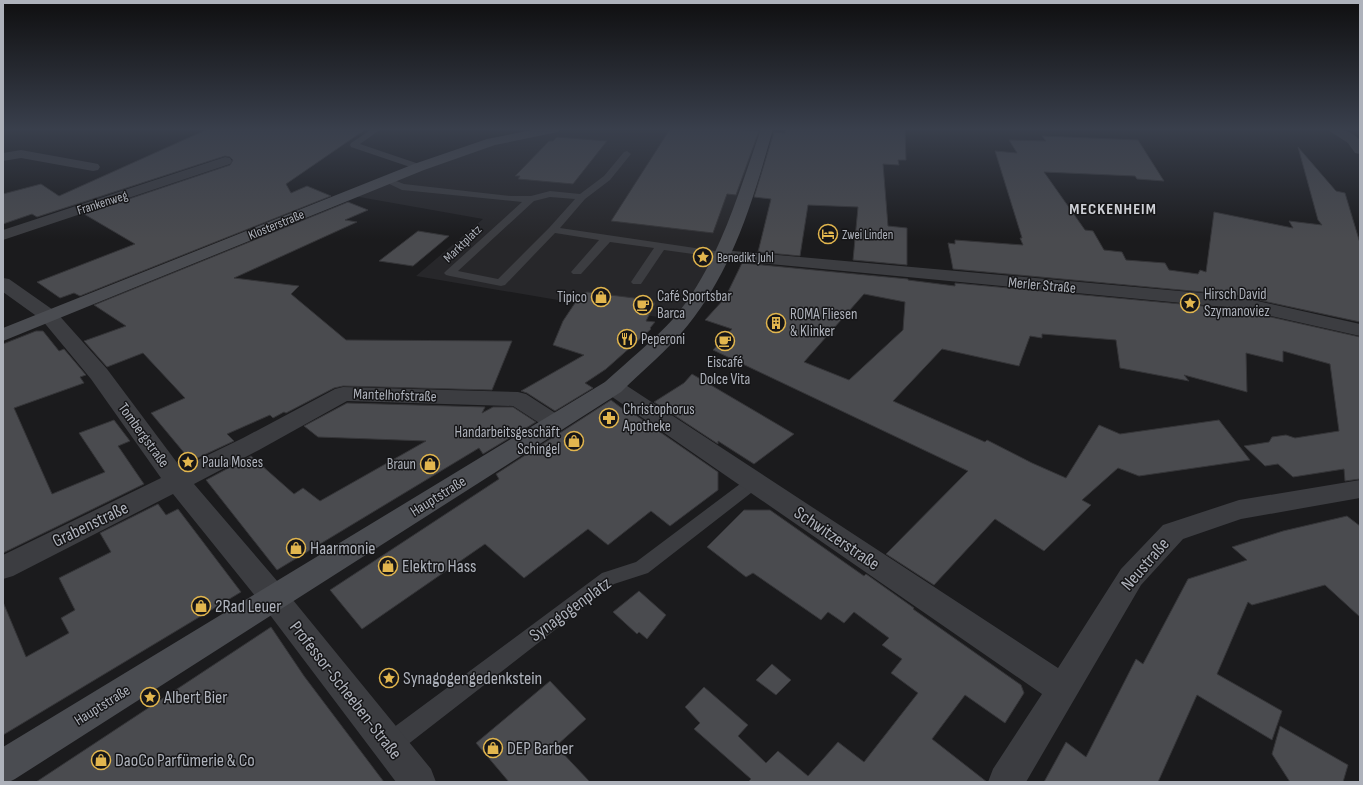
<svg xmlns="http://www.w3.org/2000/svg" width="1363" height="785" font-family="'Sofia Sans Condensed',sans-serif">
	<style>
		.built { fill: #27272a }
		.building { fill: #4a4b4f; stroke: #353538; fill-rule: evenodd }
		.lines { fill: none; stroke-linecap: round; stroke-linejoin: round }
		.service { fill: #3c3d41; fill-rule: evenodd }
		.minor { fill: #3c3d41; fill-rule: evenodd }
		.secondary { fill: #4a4c51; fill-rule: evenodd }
		.labels { text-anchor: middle; stroke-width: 3; stroke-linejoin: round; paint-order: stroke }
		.far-street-label { font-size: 13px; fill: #aeb2bb; stroke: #161618 }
		.far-poi-label { font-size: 13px; fill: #aeb2bb; stroke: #161618; text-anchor: start }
		.street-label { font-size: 15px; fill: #aeb2bb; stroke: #161618 }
		.poi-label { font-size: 15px; fill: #aeb2bb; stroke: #161618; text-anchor: start }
		.far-district-label { font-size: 16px; font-weight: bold; letter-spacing: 1px; fill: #cfd1d7; stroke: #161618 }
		.near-street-label { font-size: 18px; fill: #aeb2bb; stroke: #161618 }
		.near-poi-label { font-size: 18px; fill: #aeb2bb; stroke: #161618; text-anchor: start }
	</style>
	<rect width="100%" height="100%" fill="#1b1b1d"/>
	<!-- built -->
	<path class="built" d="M554,129h212l-11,43 -74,149 -265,-45 67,-57 -135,-24 175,-60z"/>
	<!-- building -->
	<path class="building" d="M208,129h158l-80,55 5,9 16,-7 24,10 -251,100 -6,-3 -14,5 -23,-16 98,-38 -51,-30 146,-49 3,-5 -3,-3 -5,-1 -188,61 -5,-3 -29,10v-30l38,-10 18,12z
		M670,129h61l28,2 -23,64 -9,-1 -14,39 -102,-12z
		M785,129h120l1,31h-8l1,5 -16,-1 5,62 19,2v37l-54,-5 5,-53 -50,-2 -8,51 -42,-4 13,-53 -17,-2 20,-65 11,1z
		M1042,136l96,4 26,41 -27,-2 -2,-3 -91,-4 41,58 8,1 11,19 18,2 4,8 39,3 4,7 29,4 2,-4 6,2 8,-60 79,16 -4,-7 33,4 -4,-5 -20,-73 38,44 9,2 15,50v79l-125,-27 -282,-26 -5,-26 7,1v-4l68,5 -3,-7h2l-27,-87 22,2 -8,-13 37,1z
		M557,137l50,4 -34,43 -55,-5 2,-3h-5l34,-35h4z
		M348,202l20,8 -23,10 12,2 -123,56 65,8 -8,8 55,46 166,1 -20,49 -149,-4 -9,2 -48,25 -2,-1 -11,6 -3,-3 -43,19 7,7 -43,20 -40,-48 34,-15 -42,-45 -36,14 -23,-26 42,-15 -32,-21z
		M418,231l31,5 -36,30 -34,-5z
		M742,263l166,16v1l47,6v-3l280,26 125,28v142l-15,2 -1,-12 -51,8 -15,-13 -13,2 -21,-20 25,-4 3,-5 14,-2 9,3 44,-7 -9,-67 -47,-13v11l-37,-9 1,39 -63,-17 5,6 -69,-13 -4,-28 -74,-6v4l-12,-2 -11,30 -77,-17 -49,52 92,41 2,-2 45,23 34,15 33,-53 21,9 99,-14 31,40 -111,16 -21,-8 -36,32 9,5 -47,46 -49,-32 -61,66 -48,-31 82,-83 -255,-121 19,-21 -27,-9 20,-22zM864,294l41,8 -2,28 -54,50 -45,-18z
		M587,292l47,6 21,5 -9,18 9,1 -5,6 1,1 -45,40 -21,14 8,5 -38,23 -28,-18 -6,-2 63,-36 -31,-10 10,-24 18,-27z
		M36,331h7l16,20 5,-2 22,26 -6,2 4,6 -70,25 38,86 53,-22 -26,-39 35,-13 16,21 -12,5 26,38 -141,69v-209z
		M692,374l102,60 -40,30 -36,-23v3l-64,-42 30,-19z
		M611,400l21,16 2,-2 84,58v18l-48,36 -19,-15 -43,34 -20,-16 -64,49 -39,-34 -123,85 -32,-39 169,-111 -3,-5z
		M347,403l138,4 -3,6 11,-6h20l23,15 -53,32 -4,-6 -202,122 -71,-90 45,-24 43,38 9,-6 17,13 106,-60 -108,-4 -14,-11z
		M158,504l8,11 12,-6 63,83 -238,143v-133l23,55 43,-24 -8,-15 14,-8 -16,-32 52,-26 -11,-19z
		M744,510h26l94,66 2,-2 48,34 -1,1 108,76 3,8 -19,30 -40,-28 -33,44 55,43h-239l3,-3 -57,-50 6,-6 -15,-16 19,-20 44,38 -10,11 28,27 12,-12 30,25 30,-34 26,20 54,-69 -27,-20 11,-14 -20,-14 7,-7 -35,-26 -10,11 -16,-11 -7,8 -68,-47 -7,4 -39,-30z
		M1347,516l13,10v91l-35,-32 -73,20 -4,-3 -31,72 65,37 -10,29 -75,-45 -39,87h-114l22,-40 20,15 50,-98 7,5 45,-85 59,-19 -15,-13 51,-16z
		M639,591l27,24 -19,24 -8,-7 -2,2 -24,-22z
		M271,627l33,49 80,106h-348z
		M772,664l19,16 -15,15 -20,-15z
		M550,681l36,38 -30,27 34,36h-81l-33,-39z
		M1280,726l68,39 -5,17h-53l-18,-28z"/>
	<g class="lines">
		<!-- service -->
		<path class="service" d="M372,129h9l-21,15 62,21 1,2 -1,2h-6l-65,-22 -1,-2 1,-2z
			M627,151l4,3 -21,26 -25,19 -25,29 162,24 4,1 1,2 -1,2 -4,1 -58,-8 -23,34h-8l-2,-2 23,-34 -44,-6 -29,32h-8l-2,-2 28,-32 -44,-7 -50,52 -4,1 -51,-10 -4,-1 -2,-2 2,-2 76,-69 -120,-12 -21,-10 5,-3 18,7 107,12h20l19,-5 30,3 24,-18 20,-24zM550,197l25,2 -26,29 -51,51 -40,-8 76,-70z
			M754,476l6,2 2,4 -2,4 -112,87 -34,11 -216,168 -8,3 -8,-3 -3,-8 3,-8 220,-163 34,-11 112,-84z"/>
		<!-- minor -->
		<path class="minor" d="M1329,129c13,0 21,1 31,11v14l-5,-1 -7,-10 -17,-11z
			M21,150l72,13 5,1 2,3 -2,3 -5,1 -72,-13 -18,3v-8z
			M225,157l5,1 2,3 -2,3 -227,76v-10z
			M722,250l513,46 125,28v12l-125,-28 -519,-49 -3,-4 3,-4z
			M3,278l6,1 47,33 51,57 74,99 62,-30 92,-49 8,-2 175,5 8,2 37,24 4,5 -4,5 -8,3 -8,-3 -34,-22 -166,-5 -88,49 -65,34 90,105 147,180 5,13h-40l-132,-175 -91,-113 -160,82 -10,3v-24l158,-77 -70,-99 -49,-59 -39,-28z
			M613,380l8,2 437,286 63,-99 42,-44 76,-25 121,-20v18l-119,21 -58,20 -42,46 -115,197h-38l5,-13 49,-75 -437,-302 -3,-5 3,-5z"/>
		<!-- secondary -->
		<path class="secondary" d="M537,129h23l-2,3 -63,13 -71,25 -421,171v-13l411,-164 73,-25z
			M761,129h12c-19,69 -40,140 -85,196 -20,25 -45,45 -67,67l-606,387 -6,3h-6v-35l602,-365c23,-21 48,-41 69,-64 45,-54 64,-124 87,-189z"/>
	</g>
	<!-- sky -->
	<linearGradient id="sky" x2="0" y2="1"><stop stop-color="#0f0f10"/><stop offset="0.54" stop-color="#393f4c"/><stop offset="1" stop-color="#393f4c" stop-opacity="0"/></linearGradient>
	<rect width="1363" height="239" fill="url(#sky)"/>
	<!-- icons -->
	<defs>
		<symbol id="hotel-ring" viewBox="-11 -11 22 22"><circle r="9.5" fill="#161618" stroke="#e2b64e" stroke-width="1.5"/><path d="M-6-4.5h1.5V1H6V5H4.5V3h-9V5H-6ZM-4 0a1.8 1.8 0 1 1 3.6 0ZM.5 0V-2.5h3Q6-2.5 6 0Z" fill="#e2b64e"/></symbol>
		<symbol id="sight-ring" viewBox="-11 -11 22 22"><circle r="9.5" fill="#161618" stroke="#e2b64e" stroke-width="1.5"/><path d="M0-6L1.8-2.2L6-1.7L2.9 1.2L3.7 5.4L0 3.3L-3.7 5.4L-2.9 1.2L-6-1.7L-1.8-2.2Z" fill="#e2b64e"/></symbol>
		<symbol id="shop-ring" viewBox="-11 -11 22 22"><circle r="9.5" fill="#161618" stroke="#e2b64e" stroke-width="1.5"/><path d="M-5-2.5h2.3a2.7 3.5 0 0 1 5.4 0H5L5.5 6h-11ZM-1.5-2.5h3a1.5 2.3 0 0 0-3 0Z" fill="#e2b64e"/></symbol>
		<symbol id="cafe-ring" viewBox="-11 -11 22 22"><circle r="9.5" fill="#161618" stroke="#e2b64e" stroke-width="1.5"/><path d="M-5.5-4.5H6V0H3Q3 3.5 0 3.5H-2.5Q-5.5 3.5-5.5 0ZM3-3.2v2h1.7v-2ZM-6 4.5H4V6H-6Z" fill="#e2b64e"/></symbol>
		<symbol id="building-ring" viewBox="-11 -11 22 22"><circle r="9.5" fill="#161618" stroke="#e2b64e" stroke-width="1.5"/><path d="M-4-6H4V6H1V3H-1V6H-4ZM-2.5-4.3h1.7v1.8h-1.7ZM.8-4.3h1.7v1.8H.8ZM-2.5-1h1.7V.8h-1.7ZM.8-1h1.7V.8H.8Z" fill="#e2b64e"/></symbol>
		<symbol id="restaurant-ring" viewBox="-11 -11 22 22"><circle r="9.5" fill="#161618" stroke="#e2b64e" stroke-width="1.5"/><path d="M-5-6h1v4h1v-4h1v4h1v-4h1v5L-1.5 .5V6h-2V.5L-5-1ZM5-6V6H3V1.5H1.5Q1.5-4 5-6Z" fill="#e2b64e"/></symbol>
		<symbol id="pharmacy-ring" viewBox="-11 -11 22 22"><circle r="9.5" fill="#161618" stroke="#e2b64e" stroke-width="1.5"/><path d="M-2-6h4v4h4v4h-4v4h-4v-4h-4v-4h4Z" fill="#e2b64e"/></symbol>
	</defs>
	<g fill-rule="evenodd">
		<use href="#hotel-ring" x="817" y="223" width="22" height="22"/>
		<use href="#sight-ring" x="692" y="246" width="22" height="22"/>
		<use href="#shop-ring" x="590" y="286" width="22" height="22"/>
		<use href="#sight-ring" x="1179" y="292" width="22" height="22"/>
		<use href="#cafe-ring" x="632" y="294" width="22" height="22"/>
		<use href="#building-ring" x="765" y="312" width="22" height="22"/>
		<use href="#restaurant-ring" x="616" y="328" width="22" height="22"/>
		<use href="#cafe-ring" x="714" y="330" width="22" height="22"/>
		<use href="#pharmacy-ring" x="598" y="407" width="22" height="22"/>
		<use href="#shop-ring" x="563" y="430" width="22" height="22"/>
		<use href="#sight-ring" x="177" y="451" width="22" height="22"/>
		<use href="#shop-ring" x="419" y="453" width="22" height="22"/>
		<use href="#shop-ring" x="285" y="537" width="22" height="22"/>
		<use href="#shop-ring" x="377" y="555" width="22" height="22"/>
		<use href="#shop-ring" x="190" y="595" width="22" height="22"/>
		<use href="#sight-ring" x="378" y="667" width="22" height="22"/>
		<use href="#sight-ring" x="139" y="686" width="22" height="22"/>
		<use href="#shop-ring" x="482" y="737" width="22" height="22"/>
		<use href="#shop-ring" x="90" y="749" width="22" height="22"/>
	</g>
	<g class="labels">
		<!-- far-street labels -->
		<g class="far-street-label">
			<text transform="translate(102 202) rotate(-18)" y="5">Frankenweg</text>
			<text transform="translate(276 224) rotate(-22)" y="5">Klosterstraße</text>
			<text transform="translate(462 243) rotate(-44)" y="5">Marktplatz</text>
		</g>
		<!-- far-poi labels -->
		<g class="far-poi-label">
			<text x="842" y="239">Zwei Linden</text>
			<text x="717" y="262">Benedikt Juhl</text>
		</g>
		<!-- street labels -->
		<g class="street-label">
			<text transform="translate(1042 285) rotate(5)" y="5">Merler Straße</text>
			<text transform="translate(395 395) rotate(2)" y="5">Mantelhofstraße</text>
			<text transform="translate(144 435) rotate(54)" y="5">Tombergstraße</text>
			<text transform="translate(438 496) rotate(-32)" y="5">Hauptstraße</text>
			<text transform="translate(102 705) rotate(-32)" y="5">Hauptstraße</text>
		</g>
		<!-- poi labels -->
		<g class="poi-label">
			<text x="1204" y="299">Hirsch David<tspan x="1204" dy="17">Szymanoviez</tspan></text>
			<text x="657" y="301">Café Sportsbar<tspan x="657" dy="17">Barca</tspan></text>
			<text x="587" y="302" text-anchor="end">Tipico</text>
			<text x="790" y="319">ROMA Fliesen<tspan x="790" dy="17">&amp; Klinker</tspan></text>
			<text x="641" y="344">Peperoni</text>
			<text x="725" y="367" text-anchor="middle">Eiscafé<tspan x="725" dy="17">Dolce Vita</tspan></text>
			<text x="623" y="414">Christophorus<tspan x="623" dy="17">Apotheke</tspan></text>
			<text x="560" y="437" text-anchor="end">Handarbeitsgeschäft<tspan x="560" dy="17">Schingel</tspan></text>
			<text x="202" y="467">Paula Moses</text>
			<text x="416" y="469" text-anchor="end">Braun</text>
		</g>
		<!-- far-district labels -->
		<g class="far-district-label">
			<text x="1113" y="214">MECKENHEIM</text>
		</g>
		<!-- near-street labels -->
		<g class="near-street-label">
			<text transform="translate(90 524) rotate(-26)" y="6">Grabenstraße</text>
			<text transform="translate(837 538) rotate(34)" y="6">Schwitzerstraße</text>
			<text transform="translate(1145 564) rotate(-49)" y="6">Neustraße</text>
			<text transform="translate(570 609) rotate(-36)" y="6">Synagogenplatz</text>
			<text transform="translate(346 690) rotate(52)" y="6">Professor-Scheeben-Straße</text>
		</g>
		<!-- near-poi labels -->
		<g class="near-poi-label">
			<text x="310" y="554">Haarmonie</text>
			<text x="402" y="572">Elektro Hass</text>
			<text x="215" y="612">2Rad Leuer</text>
			<text x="403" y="684">Synagogengedenkstein</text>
			<text x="164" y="703">Albert Bier</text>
			<text x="507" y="754">DEP Barber</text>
			<text x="115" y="766">DaoCo Parfümerie &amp; Co</text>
		</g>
	</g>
	<!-- border -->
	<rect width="1363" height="785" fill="none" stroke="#aeb2bb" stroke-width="8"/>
</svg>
